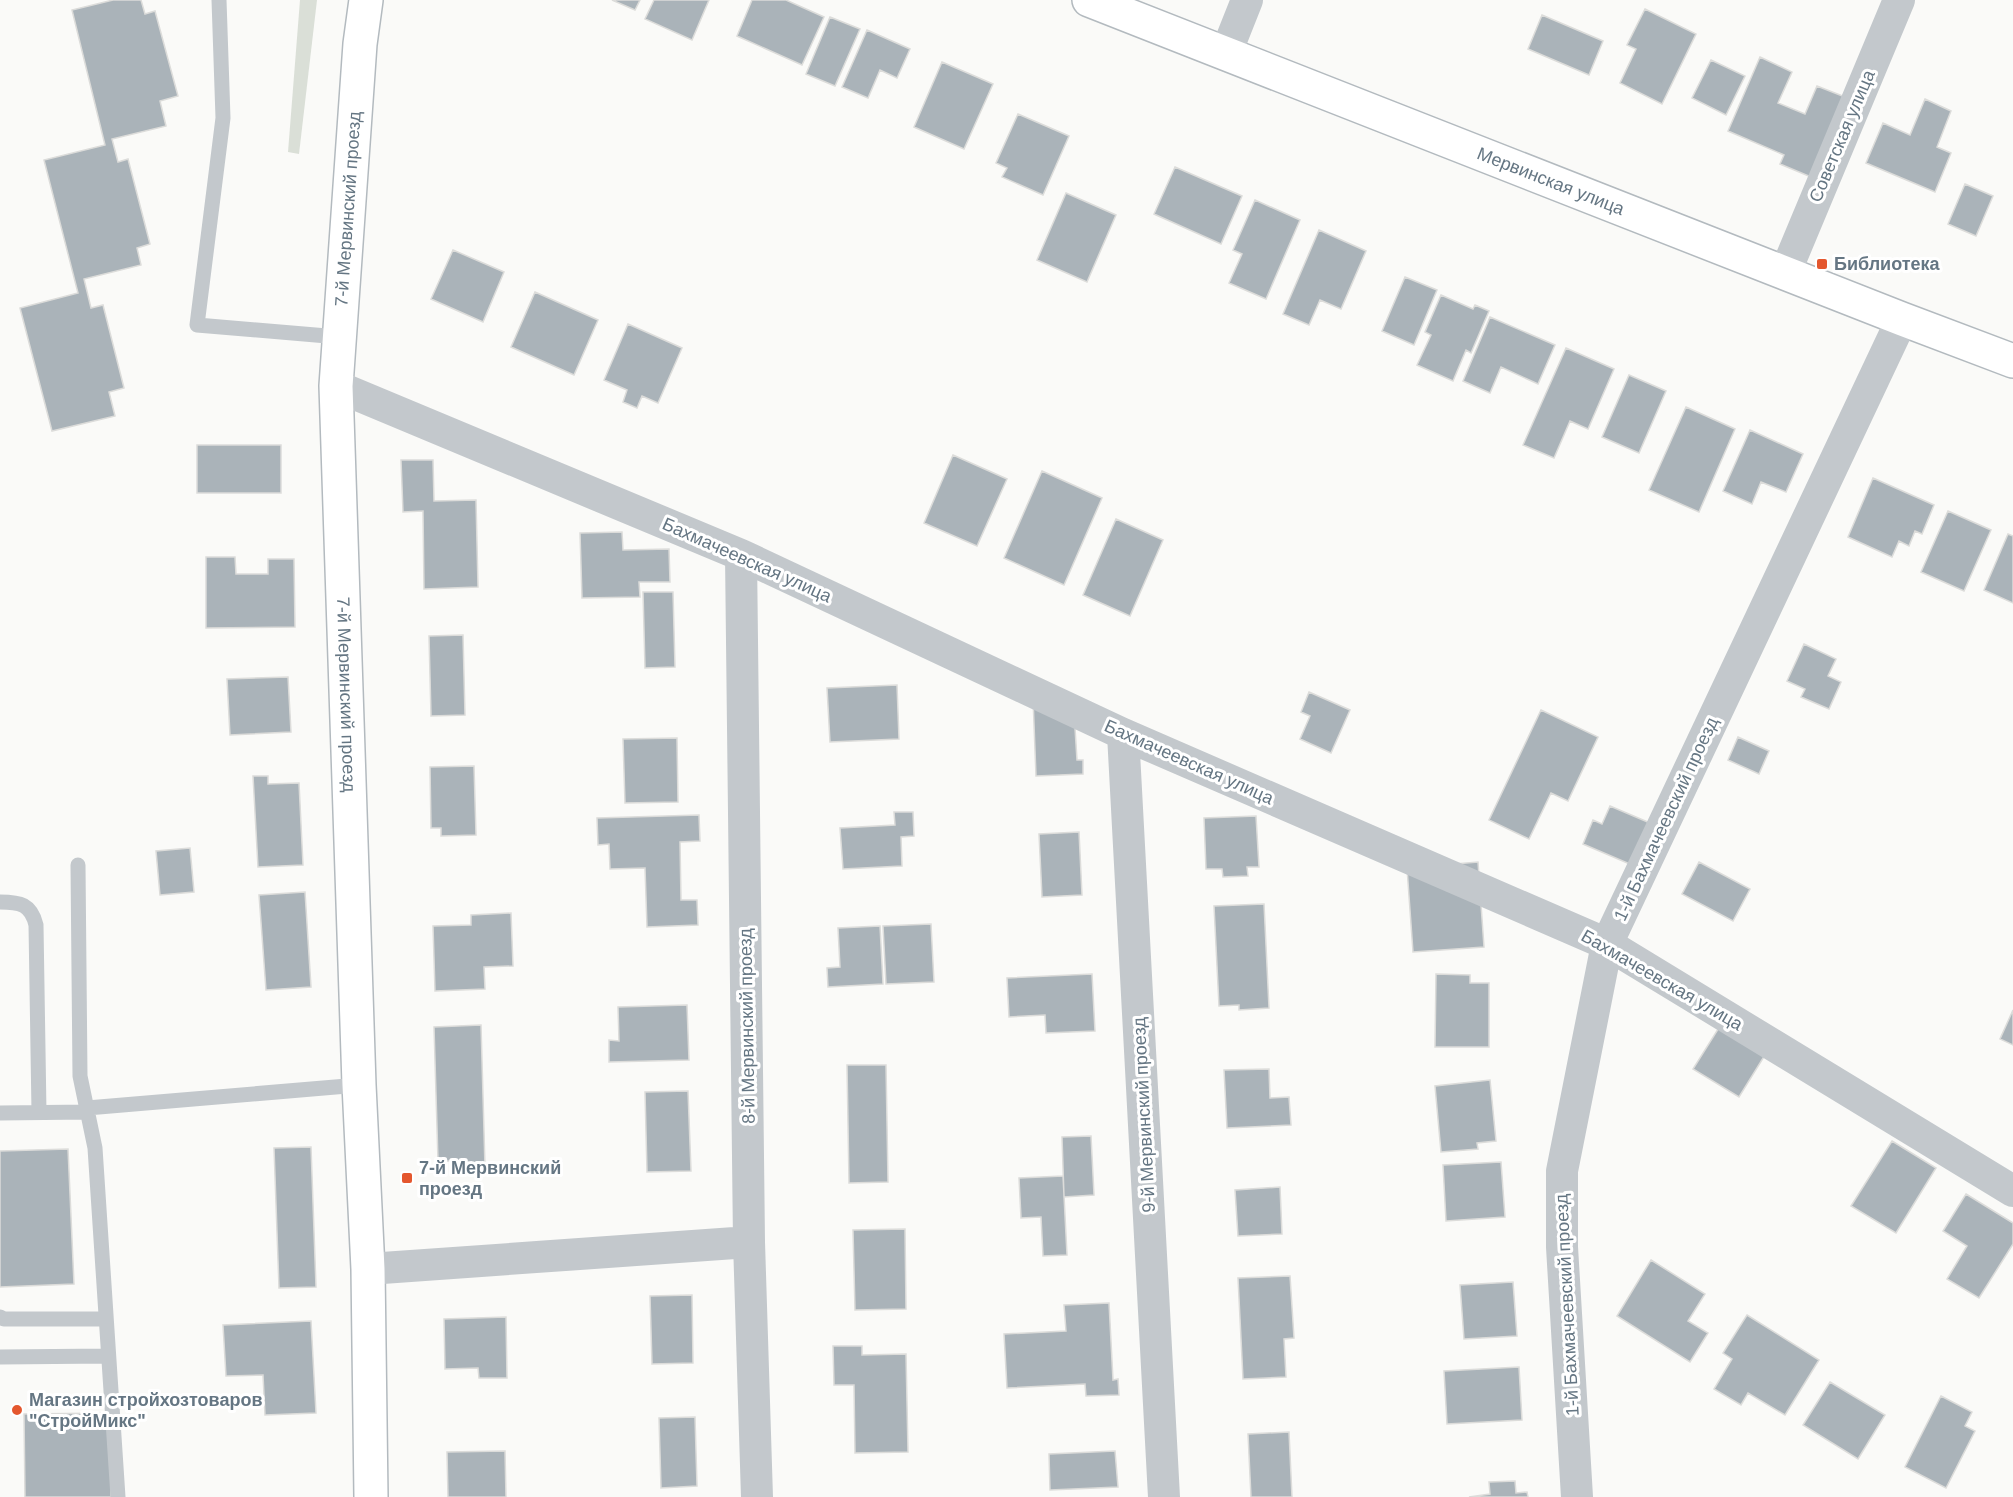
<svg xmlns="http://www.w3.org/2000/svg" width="2013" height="1497" font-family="Arial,sans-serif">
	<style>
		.green { fill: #dadfd7 }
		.building { fill: #aab3b9; stroke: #dcdcda; stroke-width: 1.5 }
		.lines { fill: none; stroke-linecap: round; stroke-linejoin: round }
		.secondary-casing { stroke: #b3babf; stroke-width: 36 }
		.lane { stroke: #c3c8cc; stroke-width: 15 }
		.street { stroke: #c3c8cc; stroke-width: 32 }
		.secondary { stroke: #fff; stroke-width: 33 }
		.poi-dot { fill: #e4572e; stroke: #fff; stroke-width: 2 }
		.labels { text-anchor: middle; stroke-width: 6; stroke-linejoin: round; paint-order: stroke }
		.street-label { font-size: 18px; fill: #657683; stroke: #fff }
		.poi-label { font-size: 18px; font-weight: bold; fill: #657683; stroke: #fff; text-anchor: start }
	</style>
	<rect width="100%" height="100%" fill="#fafaf8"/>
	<!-- green -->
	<path class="green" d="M300,0h17l-18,154 -11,-2z"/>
	<!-- building -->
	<path class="building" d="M113,0h28l4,14 10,-3 23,85 -18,5 6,25 -54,13 6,23 10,-3 22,85 -13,4 4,17 -57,14 7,29 12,-3 21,83 -15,4 6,24 -63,15 -32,-123 58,-15 -34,-133 61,-15 -33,-135z
		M612,0h28l-5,10z
		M654,0h55l-17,40 -47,-21z
		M752,0h34l38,17 -22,48 -65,-29z
		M1645,9l51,25 -34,70 -42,-21 16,-34 -9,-4z
		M1542,15l61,26 -14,34 -61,-26z
		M830,17l30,12 -25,57 -29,-12z
		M867,30l43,19 -13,29 -17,-8 -12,28 -26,-11z
		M1760,57l32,15 -14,31 27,11 12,-28 28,11 -34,80 -31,-13 4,-9 -56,-24z
		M1711,60l34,16 -19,39 -34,-17z
		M942,62l51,22 -29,65 -50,-22z
		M1925,99l26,12 -14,36 14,6 -16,39 -69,-29 17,-40 27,12z
		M1018,114l51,22 -26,59 -41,-18 5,-9 -11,-5z
		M1175,167l67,29 -21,48 -67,-30z
		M1965,184l28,12 -17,40 -28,-12z
		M1066,193l50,22 -29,67 -50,-22z
		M1255,200l45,20 -34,79 -37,-16 13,-29 -9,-4z
		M1319,230l47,21 -25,58 -21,-9 -11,25 -26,-11z
		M453,250l51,22 -21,50 -52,-23z
		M1405,277l32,13 -23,55 -32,-14z
		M535,292l63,28 -24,55 -63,-28z
		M1441,295l32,14 2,-4 14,6 -18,42 -5,-3 -13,31 -36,-16 14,-30 -6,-3z
		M1490,317l65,28 -17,39 -37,-17 -11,26 -27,-12z
		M628,324l54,24 -24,55 -16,-7 -5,12 -14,-6 4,-12 -23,-10z
		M1566,348l48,21 -26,60 -18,-8 -16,37 -31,-13z
		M1629,375l37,16 -27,62 -37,-16z
		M1686,407l49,22 -36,83 -50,-22z
		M1750,430l53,24 -17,38 -25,-10 -9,22 -29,-13z
		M197,445h84v48h-84z
		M953,455l54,24 -30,67 -53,-23z
		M401,460h32l1,41 42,-1 2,87 -54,2 -1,-78 -20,1z
		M1042,471l60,27 -38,87 -60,-27z
		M1873,478l61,27 -12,29 -7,-3 -6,15 -10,-5 -7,16 -44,-20z
		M1948,511l43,19 -27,61 -43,-19z
		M1116,519l47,21 -33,76 -47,-21z
		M622,532l1,18 46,-1 1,33h-31l1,15 -58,1 -2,-65z
		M2008,534l5,2v67l-29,-13z
		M206,557h29l1,17h32v-15h26l1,68 -89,1z
		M643,592h30l2,75 -30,1z
		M463,635l2,80 -34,1 -2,-80z
		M1804,644l32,15 -8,17 13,6 -12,27 -28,-12 4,-8 -18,-8z
		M288,677l3,55 -61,3 -3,-56z
		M897,685l2,54 -69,3 -3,-54z
		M1309,692l41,18 -19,43 -31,-14 10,-23 -9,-4z
		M1073,696l4,64h6v14l-47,2 -3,-78z
		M1541,710l57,27 -30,64 -17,-8 -22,46 -40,-19z
		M1738,737l31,14 -10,23 -31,-14z
		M677,738l1,64 -53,1 -2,-64z
		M474,766l2,69 -35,1v-8h-10l-1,-61z
		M253,776h15v8l31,-1 4,82 -45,2z
		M1610,806l40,17 -18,42 -49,-21 10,-24 9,4z
		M894,812h19l1,24 -13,1 1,29 -59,3 -3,-41 55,-3z
		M699,815l1,26 -20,1 1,58h16l1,25 -51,2 -2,-59 -35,1 -1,-25 -11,1 -1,-27z
		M1256,816l3,51h-12l1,9 -25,1 -1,-8h-16l-2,-51z
		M1079,832l3,63 -40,2 -3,-63z
		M190,848l4,44 -34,3 -4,-44z
		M1478,862l6,85 -71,5 -6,-84z
		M1699,862l51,27 -17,32 -51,-27z
		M305,892l6,95 -45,3 -7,-95z
		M1264,904l5,104 -30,2v-5l-20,1 -5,-100z
		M511,913l2,53 -29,1 1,22 -50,2 -2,-65 38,-1v-10z
		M931,924l3,58 -48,2 -3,-58z
		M880,926l3,58 -55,3 -1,-19 13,-1 -2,-39z
		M1092,974l3,57 -49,2 -1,-18 -36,2 -2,-39z
		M1436,974l34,1v8h19v64h-54z
		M687,1005l2,55 -80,2v-22l10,1 -1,-34z
		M2013,1010v35l-13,-6z
		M481,1025l4,142h-27l-1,-6h-19l-4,-134z
		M1720,1026l45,29 -26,42 -46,-28z
		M847,1065h39l2,117 -39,1z
		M1269,1069l1,29 19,-1 2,28 -64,3 -3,-58z
		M1490,1080l6,61 -19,2 1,6 -37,3 -6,-66z
		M688,1091l3,80 -44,1 -2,-80z
		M1091,1136l3,59 -30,2 -2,-60z
		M1892,1141l44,27 -40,65 -45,-27z
		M311,1147l5,140 -37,1 -5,-140z
		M68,1149l6,135 -74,3v-136z
		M1501,1162l4,55 -59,4 -3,-56z
		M1063,1176l4,79 -24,1 -2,-39 -20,1 -2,-40z
		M1280,1187l2,47 -44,2 -3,-46z
		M1966,1194l47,29v21l-34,54 -32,-19 20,-33 -24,-15z
		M905,1229l1,80 -51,1 -2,-80z
		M1651,1260l54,34 -17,27 20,12 -18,29 -73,-46z
		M1290,1276l4,62 -10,1 2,38 -43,2 -5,-101z
		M1513,1282l4,54 -53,3 -4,-54z
		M692,1295l1,68 -41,1 -2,-68z
		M1109,1303l4,77 5,-1 1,16 -33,1 -1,-12 -78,4 -3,-54 62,-3 -2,-26z
		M1747,1315l72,45 -34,55 -37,-22 -7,12 -27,-16 18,-30 -9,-6z
		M506,1317l1,61h-28l-1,-10 -33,1 -1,-50z
		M311,1321l5,92 -51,2 -2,-40 -37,1 -3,-51z
		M833,1346h29v9l44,-1 2,98 -53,1 -1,-68h-20z
		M1519,1367l3,53 -75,4 -3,-53z
		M1830,1382l55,33 -27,44 -55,-34z
		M1941,1396l31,16 -7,14 10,5 -29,57 -41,-21z
		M110,1413l1,84h-86l-1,-83z
		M695,1417l2,69 -36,2 -2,-70z
		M1289,1432l3,65h-41l-3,-63z
		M505,1451l1,46h-58l-1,-45z
		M1115,1451l3,36 -68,3 -1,-36z
		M1515,1481l1,12 11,-1 1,5h-59l21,-3 -1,-12z"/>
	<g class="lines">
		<defs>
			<g id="secondary">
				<path id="s1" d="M366,0l-6,44 -24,342 23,699 9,184 3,228"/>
				<path id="s2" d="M1089,0l813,319 111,42"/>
			</g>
		</defs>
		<!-- secondary casing -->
		<use href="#secondary" class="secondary-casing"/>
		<!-- lane -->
		<path class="lane" d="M219,0l4,118 -26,207 142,12
			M78,865l2,211 15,72 23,349
			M0,902c20,0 31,2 36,23l3,187
			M87,1108l272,-23
			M0,1113l88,-1
			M0,1317l4,2h101
			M0,1357l108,-1"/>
		<!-- street -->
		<path class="street" d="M1226,53l21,-53
			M1785,273l114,-273
			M336,386l405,169 382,179 484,210 406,247
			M741,555l8,687 8,255
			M1123,734l41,763
			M368,1269l381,-27
			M1577,1497l-15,-250v-76l45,-227 295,-625"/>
		<!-- secondary -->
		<use href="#secondary" class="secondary"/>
	</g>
	<!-- markers -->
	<g class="poi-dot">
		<rect x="1816" y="258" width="12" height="12" rx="3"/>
		<rect x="401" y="1172" width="12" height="12" rx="3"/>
		<circle cx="17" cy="1410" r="6"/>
	</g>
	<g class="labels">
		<!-- street labels -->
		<g class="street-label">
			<text transform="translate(1842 136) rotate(-67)" y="6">Советская улица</text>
			<text dy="6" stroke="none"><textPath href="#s2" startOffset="496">Мервинская улица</textPath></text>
			<text transform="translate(348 209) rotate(-86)" y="6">7-й Мервинский проезд</text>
			<text transform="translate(747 560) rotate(24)" y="6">Бахмачеевская улица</text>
			<text dy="6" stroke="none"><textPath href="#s1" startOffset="696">7-й Мервинский проезд</textPath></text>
			<text transform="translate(1189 762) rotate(24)" y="6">Бахмачеевская улица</text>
			<text transform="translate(1666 819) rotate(-65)" y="6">1-й Бахмачеевский проезд</text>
			<text transform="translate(1662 980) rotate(30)" y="6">Бахмачеевская улица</text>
			<text transform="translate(747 1026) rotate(-91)" y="6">8-й Мервинский проезд</text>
			<text transform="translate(1144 1115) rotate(-93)" y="6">9-й Мервинский проезд</text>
			<text transform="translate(1567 1305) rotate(-93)" y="6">1-й Бахмачеевский проезд</text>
		</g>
		<!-- poi labels -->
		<g class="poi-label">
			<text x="1834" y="270">Библиотека</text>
			<text x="419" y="1174">7-й Мервинский<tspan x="419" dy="21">проезд</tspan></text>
			<text x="29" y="1406">Магазин стройхозтоваров<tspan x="29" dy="21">"СтройМикс"</tspan></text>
		</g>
	</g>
</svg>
